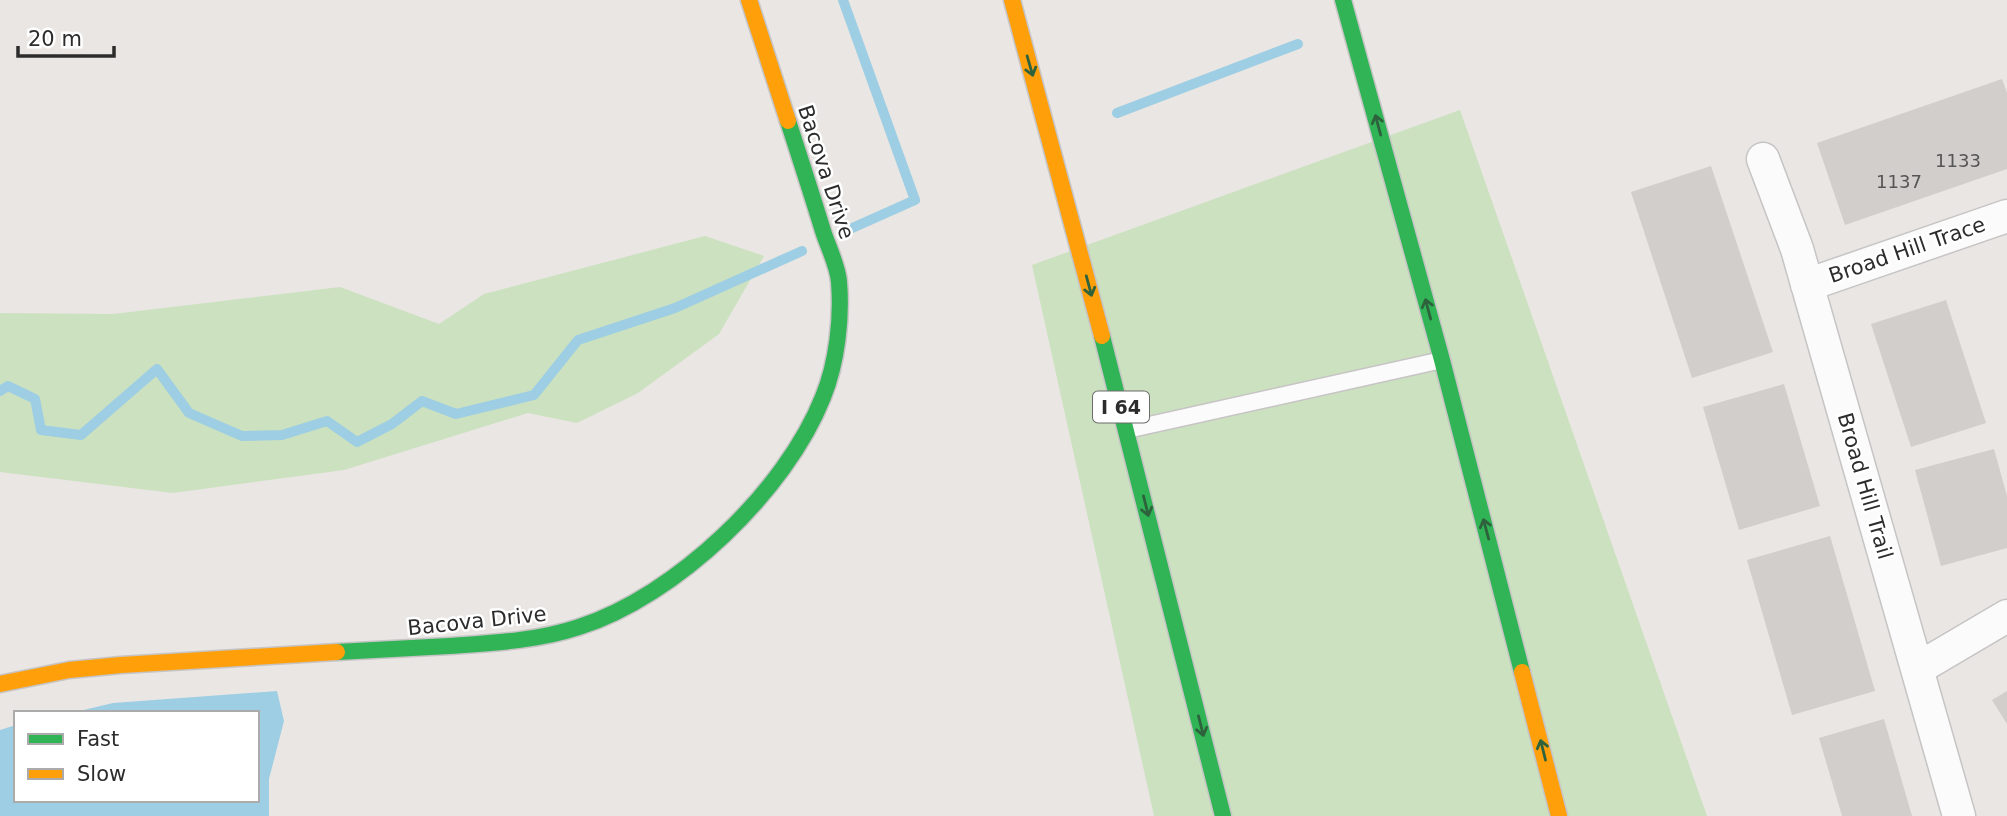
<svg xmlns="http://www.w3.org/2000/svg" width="2007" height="816" font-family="'DejaVu Sans',sans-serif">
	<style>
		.green { fill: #cce1bf }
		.water { fill: #9ecee3 }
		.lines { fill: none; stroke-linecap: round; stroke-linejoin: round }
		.stream { stroke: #9ecee3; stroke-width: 10 }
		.building { fill: #d1cecc }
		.lane-casing { stroke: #c6c4c5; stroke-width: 19 }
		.street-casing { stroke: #c6c4c5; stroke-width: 35 }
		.fast-casing { stroke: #c6c4c5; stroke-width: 19 }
		.slow-casing { stroke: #c6c4c5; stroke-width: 19 }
		.lane { stroke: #fcfbfb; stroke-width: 16 }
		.street { stroke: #fcfbfb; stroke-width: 32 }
		.fast { stroke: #30b455; stroke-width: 16 }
		.slow { stroke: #ff9f0a; stroke-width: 16 }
		.oneway { stroke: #2e623c }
		.labels { text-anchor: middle; stroke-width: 5; stroke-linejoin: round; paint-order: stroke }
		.number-label { font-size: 18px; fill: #565555 }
		.shield { fill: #fff; stroke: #6b6b6b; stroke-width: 2 }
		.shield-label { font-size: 19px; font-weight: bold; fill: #2c2c2c }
		.street-label { font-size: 21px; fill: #2c2c2c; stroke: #fff }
	</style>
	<rect width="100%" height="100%" fill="#e9e6e3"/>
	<!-- green -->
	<path class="green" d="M1460,110l247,706h-553l-122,-551z
		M705,236l59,20 -45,78 -81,59 -61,30 -49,-10 -184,57 -171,23 -173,-21v-159l113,1 227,-27 99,37 45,-30z"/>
	<!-- water -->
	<path class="water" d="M277,691l7,30 -15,58v37h-269v-86l16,-5v75h241v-87h-186l42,-10z"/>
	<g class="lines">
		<!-- stream -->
		<path class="stream" d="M843,0l72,200 -65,29
			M1117,113l181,-69
			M0,391l8,-5 27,13 6,31 40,5 76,-66 32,44 53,23 40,-1 45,-14 30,21 35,-18 30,-23 34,13 78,-19 44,-55 97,-32 127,-57"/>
	</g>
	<!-- building -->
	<path class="building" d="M2002,79l5,14v76l-162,56 -28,-82z
		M1711,166l62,186 -81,26 -61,-186z
		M1946,300l40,123 -75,24 -40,-123z
		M1784,384l36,122 -81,24 -36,-123z
		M1994,449l13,47v52l-66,18 -26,-96z
		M1830,536l45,155 -83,24 -45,-155z
		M2007,691v33l-15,-24z
		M1884,719l28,97h-70l-23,-78z"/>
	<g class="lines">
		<defs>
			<path id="lane" d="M1127,430l315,-70"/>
			<path id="street" d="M1763,159l34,90 162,567
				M1807,285l200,-69
				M1917,669l90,-53"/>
			<path id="fast" d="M1343,0l99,360 80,312
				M1102,336l121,480
				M337,652c37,-2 74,-4 112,-6 43,-3 88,-5 130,-19 97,-31 207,-136 244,-230 14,-34 19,-79 16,-115 -1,-16 -11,-35 -16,-51 -11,-36 -23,-73 -35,-110"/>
			<path id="slow" d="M749,0l39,121
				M1012,0l90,336
				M1522,672l37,144
				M0,684l69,-14 52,-5 216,-13"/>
		</defs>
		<!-- lane casing -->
		<use href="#lane" class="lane-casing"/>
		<!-- street casing -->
		<use href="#street" class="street-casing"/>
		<!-- fast casing -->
		<use href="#fast" class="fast-casing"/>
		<!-- slow casing -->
		<use href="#slow" class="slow-casing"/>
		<!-- lane -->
		<use href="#lane" class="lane"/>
		<!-- street -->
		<use href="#street" class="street"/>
		<!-- fast -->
		<use href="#fast" class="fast"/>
		<!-- slow -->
		<use href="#slow" class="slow"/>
	</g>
	<!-- one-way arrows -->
	<defs><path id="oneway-shaft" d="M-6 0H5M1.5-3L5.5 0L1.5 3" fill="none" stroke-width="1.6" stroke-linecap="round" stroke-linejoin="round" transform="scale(1.75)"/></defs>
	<g class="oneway">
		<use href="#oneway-shaft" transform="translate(1030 66) rotate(74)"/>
		<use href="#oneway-shaft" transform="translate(1378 125) rotate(-105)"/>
		<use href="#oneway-shaft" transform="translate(1089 286) rotate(75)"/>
		<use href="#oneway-shaft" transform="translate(1428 309) rotate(-105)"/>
		<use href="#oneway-shaft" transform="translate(1146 506) rotate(76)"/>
		<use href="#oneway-shaft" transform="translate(1486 529) rotate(-105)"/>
		<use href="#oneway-shaft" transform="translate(1201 726) rotate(76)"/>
		<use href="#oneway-shaft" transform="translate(1543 750) rotate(-104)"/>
	</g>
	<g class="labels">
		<!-- number labels -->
		<g class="number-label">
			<text x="1958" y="167">1133</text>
			<text x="1899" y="188">1137</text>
		</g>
		<!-- shield labels -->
		<rect class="shield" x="1093" y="391.5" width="56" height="31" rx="5"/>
		<g class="shield-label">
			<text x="1121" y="414">I 64</text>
		</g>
		<!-- street labels -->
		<g class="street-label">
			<text transform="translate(826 172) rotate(72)" y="7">Bacova Drive</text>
			<text transform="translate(1907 250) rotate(-19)" y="7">Broad Hill Trace</text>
			<text transform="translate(1865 486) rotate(74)" y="7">Broad Hill Trail</text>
			<text transform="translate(477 621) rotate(-6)" y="7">Bacova Drive</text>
		</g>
	</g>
	<!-- legend -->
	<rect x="14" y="711" width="245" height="91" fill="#ffffff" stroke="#ababab" stroke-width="2"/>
	<rect x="28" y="734" width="35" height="10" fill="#30b455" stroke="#ababab" stroke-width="2"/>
	<text x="77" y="746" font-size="21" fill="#2c2c2c">Fast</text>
	<rect x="28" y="769" width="35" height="10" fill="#ff9f0a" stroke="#ababab" stroke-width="2"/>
	<text x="77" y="781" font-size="21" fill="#2c2c2c">Slow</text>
	<!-- scale -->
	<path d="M18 46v10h96v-10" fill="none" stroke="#2c2c2c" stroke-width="3.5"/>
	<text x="28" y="46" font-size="21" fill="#2c2c2c" stroke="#ffffff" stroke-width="5" paint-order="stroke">20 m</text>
</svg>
